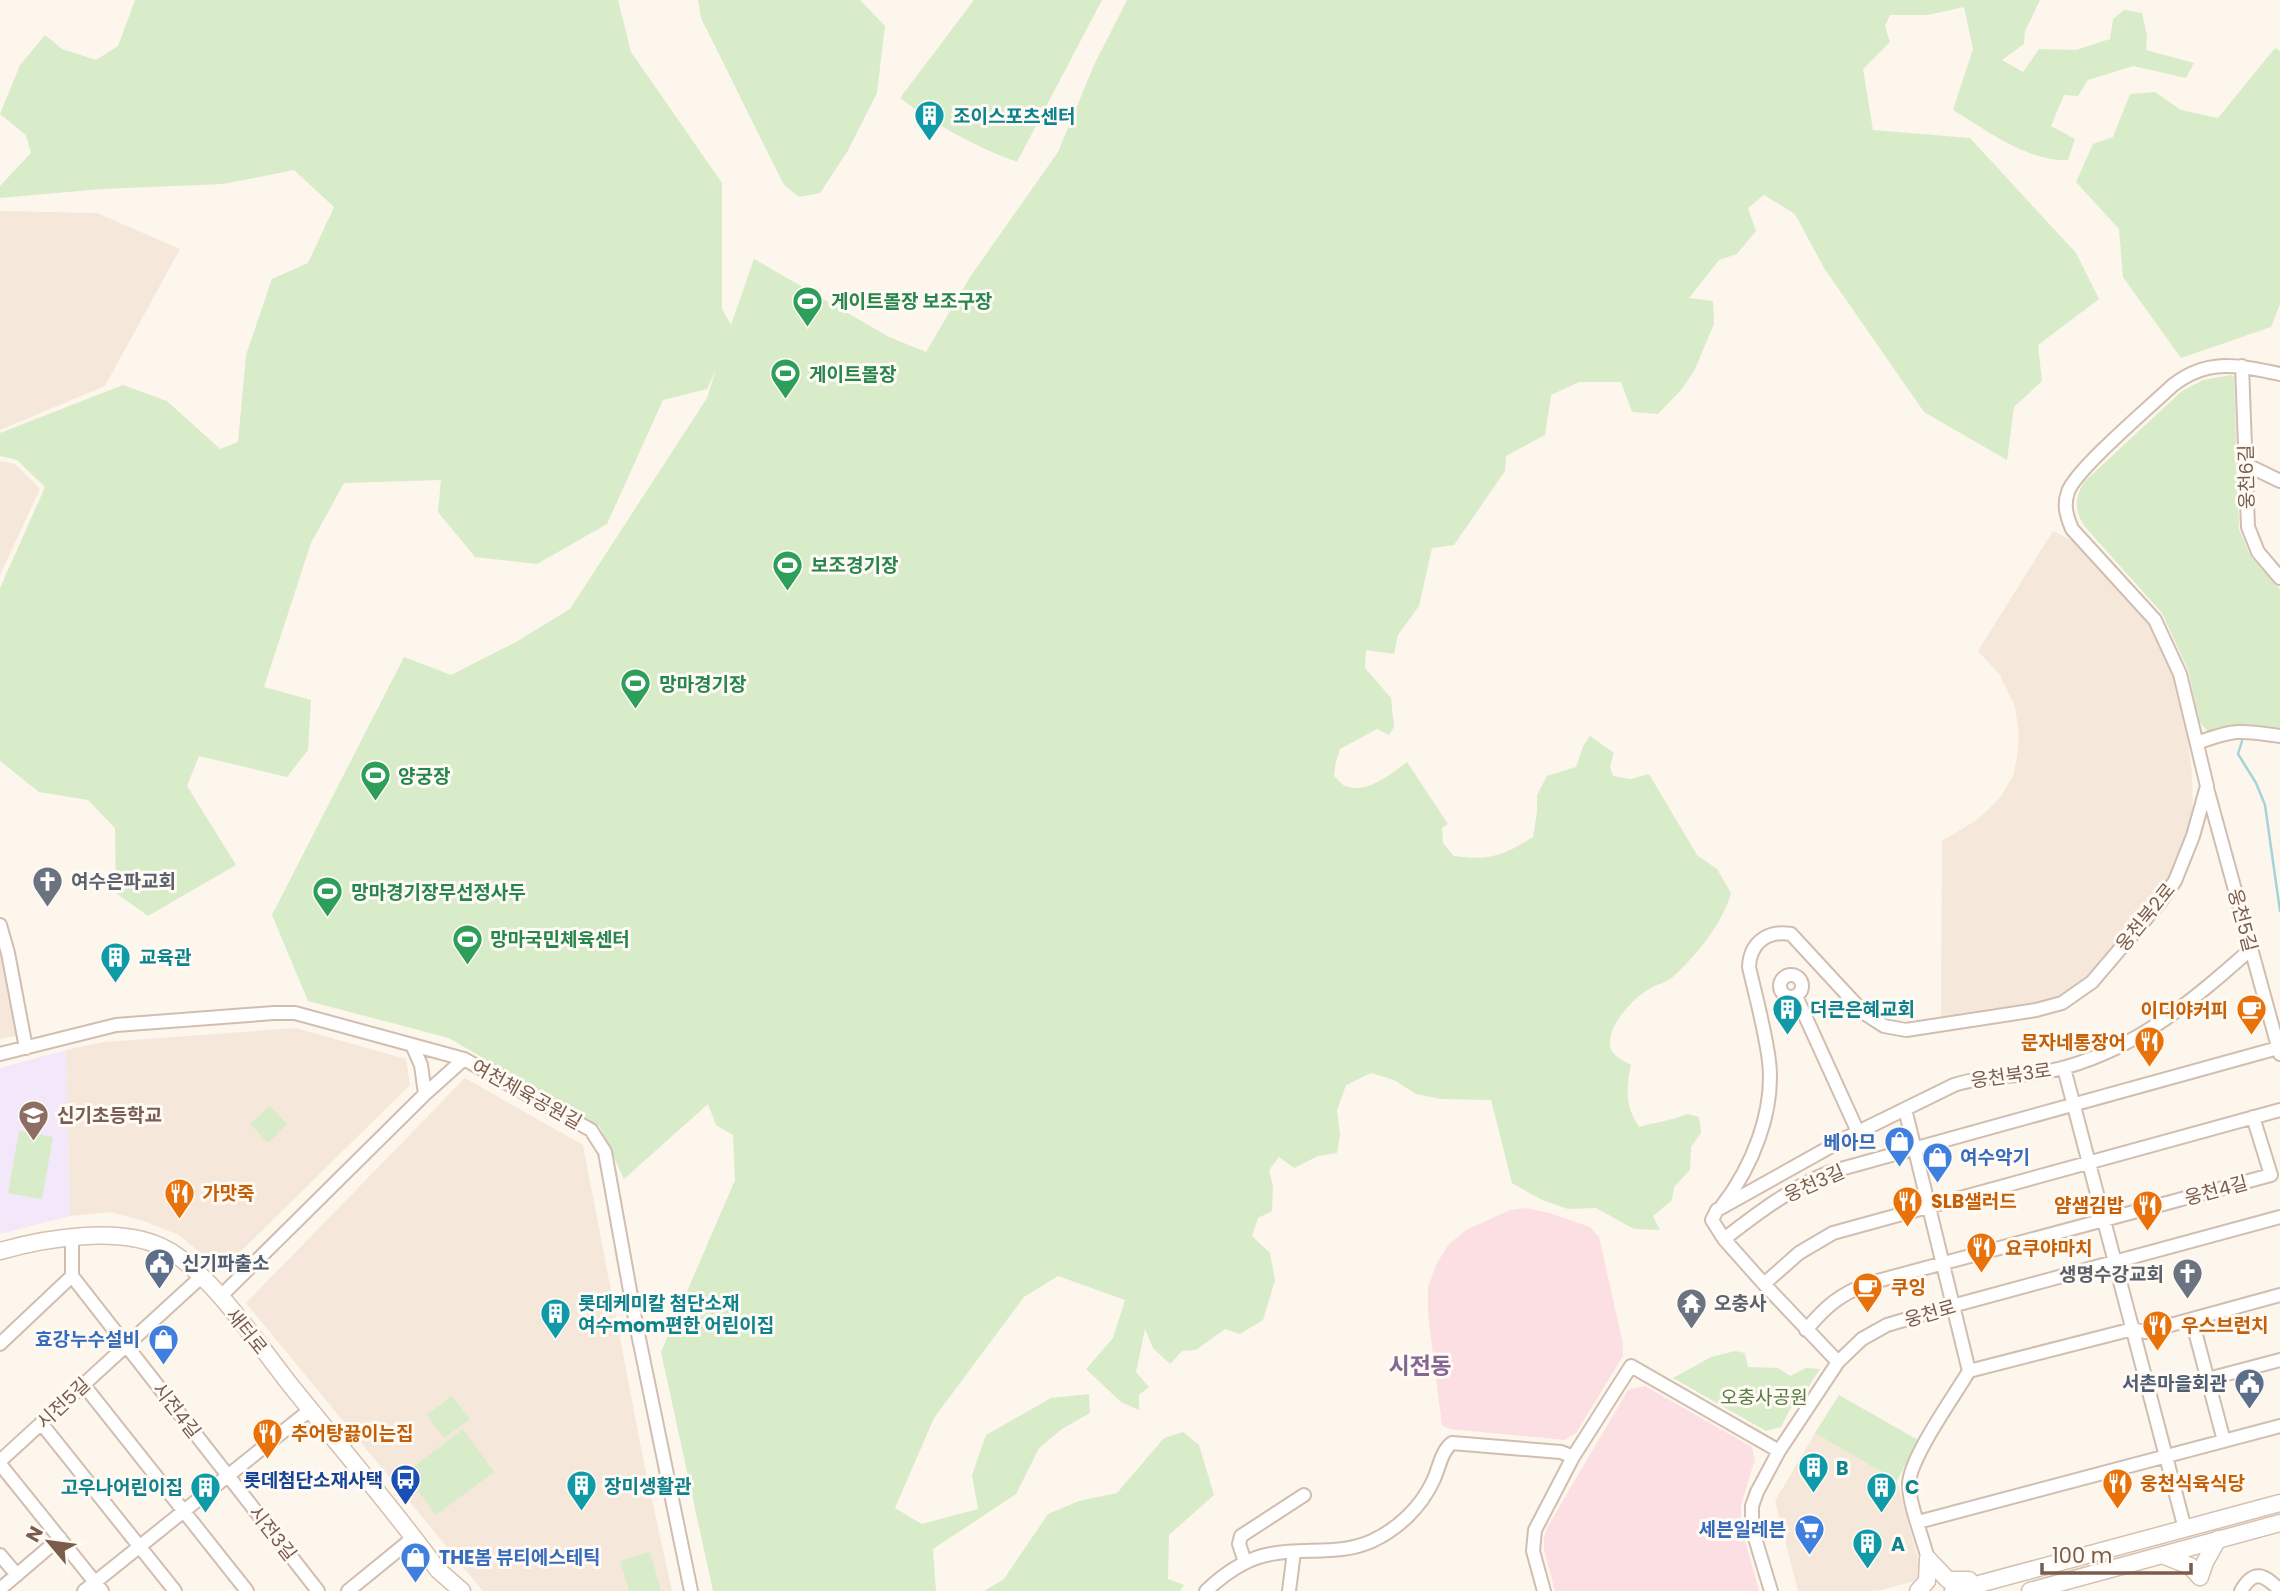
<svg xmlns="http://www.w3.org/2000/svg" width="2280" height="1591" font-family="Poppins,'Noto Sans KR',sans-serif">
	<style>
		.residential { fill: #f5e8da }
		.education { fill: #f3e8fa }
		.medical { fill: #fbdfe3 }
		.green { fill: #d8ecc9 }
		.lines { fill: none; stroke-linecap: round; stroke-linejoin: round }
		.stream { stroke: #a5d3da; stroke-width: 2.5 }
		.street-casing { stroke: #d1beb0; stroke-width: 16 }
		.secondary-casing { stroke: #d6c0b0; stroke-width: 19 }
		.street { stroke: #fff; stroke-width: 12 }
		.secondary { stroke: #fff; stroke-width: 16 }
		.labels { text-anchor: middle; stroke-width: 6; stroke-linejoin: round; paint-order: stroke }
		.culture-label { font-size: 19px; font-weight: bold; fill: #0d838f; stroke: #fffaf3; text-anchor: start }
		.leisure-label { font-size: 19px; font-weight: bold; fill: #27864d; stroke: #fffaf3; text-anchor: start }
		.street-label { font-size: 19px; fill: #7a5c4d; stroke: #fffaf3 }
		.worship-label { font-size: 19px; font-weight: bold; fill: #5b616d; stroke: #fffaf3; text-anchor: start }
		.food-label { font-size: 19px; font-weight: bold; fill: #c56008; stroke: #fffaf3; text-anchor: start }
		.education-label { font-size: 19px; font-weight: bold; fill: #785e54; stroke: #fffaf3; text-anchor: start }
		.shop-label { font-size: 19px; font-weight: bold; fill: #366cbe; stroke: #fffaf3; text-anchor: end }
		.service-label { font-size: 19px; font-weight: bold; fill: #4e5e75; stroke: #fffaf3; text-anchor: start }
		.park-label { font-size: 19px; fill: #537a41; stroke: #fffaf3 }
		.transit-label { font-size: 19px; font-weight: bold; fill: #164399; stroke: #fffaf3; text-anchor: end }
		.quarter-label { font-size: 23px; font-weight: bold; fill: #846695; stroke: #fffaf3 }
	</style>
	<rect width="100%" height="100%" fill="#fdf6ec"/>
	<!-- residential -->
	<path class="residential" d="M0,211l97,2 83,36 -75,137 -105,44z
		M0,461l15,3 25,25 -40,86z
		M2053,531l22,11 74,80 18,35 18,60 7,56 1,45 -20,58 -77,96 -35,27 -120,22 1,-180 36,-22 21,-20 14,-23 4,-19 2,-23 -4,-27 -15,-32 -22,-24z
		M0,950l16,86 -16,3z
		M296,1028l110,31 4,26 -183,180 -14,-1 -34,-29 -35,-14 -33,-9 -41,4 -4,-166 38,-8z
		M465,1078l118,67 61,318 28,128h-189l-237,-288z
		M1815,1433l82,48 24,88 -6,12 -38,10h-79l-23,-90z"/>
	<!-- education -->
	<path class="education" d="M66,1050l4,166 -70,18v-166z"/>
	<!-- medical -->
	<path class="medical" d="M1526,1208l23,5 41,14 9,10 24,107v12l-47,77 -11,7 -115,-11 -8,-4 -14,-111v-27l8,-22 12,-20 18,-15 44,-20z
		M1645,1386l107,61 3,12 -14,46v21l18,65h-204l-11,-41v-12l4,-12 80,-136z"/>
	<!-- green -->
	<path class="green" d="M135,0h483l13,52 91,131v126l9,16 23,-66 135,78 37,15 44,-75 88,-125 36,-87 33,-65h913l-15,31 -1,13 -22,16 21,12 16,-23 37,1 34,-11 3,-20 11,-9 18,3 5,22 -1,15 48,13 -8,15 -53,-12 -45,14 -10,16 -14,-1 -13,31 24,13 -7,21c-41,2 -81,-30 -115,-50l20,-61 -9,-42 -36,8h-38l-5,11 5,16 -27,27 10,61 97,8 106,115 23,46 -61,46 4,36 -28,26 -7,53 -83,-48 -100,-144 -29,-54 -31,-19 -16,13 8,23 -19,23 -18,6 -30,38 24,3 1,23 -19,45 -13,20 -24,25 -26,-2 -11,-30h-42l-28,13 -6,40 -39,21 -1,15 -51,74 -22,3 -13,58 -21,29 -4,19 -28,-4 -1,18 26,30 3,29 -5,8 -12,-6 -37,20 -4,12 -2,15c4,4 9,10 14,11 21,6 44,-14 59,-25l41,62 -6,4 1,15 11,13c36,5 48,0 79,-19l4,-25v-17l10,-19 29,-9 7,-21 7,-10 24,17 -4,13 3,10 18,3 18,-5 48,81 20,14 14,24c-7,28 -35,63 -57,83 -9,8 -19,8 -28,15 -15,9 -46,43 -33,62 4,5 13,9 18,12 -5,24 -6,41 8,62 17,-5 32,-6 48,-13l12,3 2,16 -10,14 -1,23 -16,17 -2,13 -19,16 7,14 -26,-1 -38,-21 -28,1 -26,-9 -30,-17 -21,-83 -50,-1 -25,-5 -22,-14 -23,-7 -25,12 -9,25 3,25 -3,18 -19,3 -24,12 -15,-11 -10,13 4,17 -1,24 -14,7 -6,18 18,17 5,27 -12,40 -23,14 -15,-5 -29,21 -14,1 -12,13 -17,-16 -8,-19 -9,43 13,15 -10,8v15l-18,-8 -35,-33 27,-31 12,-38 -67,-24 -34,21 -90,121 -39,90 27,16 56,-15 -6,-34 14,-40 65,-37 38,-4 1,19 -28,16 -23,19 -23,46 -83,55 3,42h-223l-52,-239 74,-172 -2,-45 -17,-10 -8,-21 -84,75 -24,-52 -151,-89 -141,-37 -36,-86 132,-258 47,18 65,-33 54,-33 137,-211 9,-28 -9,19 -44,11 -56,124 -70,40 -62,-7 -37,-45 3,-32 -97,3 -33,60 -47,144 47,13 -3,50 -21,27 -88,-21 -12,30 49,79 -88,51 -32,-23 -1,-65 -27,-28 -49,-8 -39,-31v-173l45,-101 -28,-27 -17,-4v-23l123,-48 44,16 53,48 18,-7 8,-87 26,-76 36,-16 26,-56 -40,-37 -71,14 -121,5 -102,9v-12l31,-33 -5,-18 -26,-21 20,-49 25,-30 17,14 34,11 22,-14z
		M698,0h162l25,26 -8,67 -30,59 -27,41 -21,4 -15,-12 -83,-167z
		M974,0h128l-85,162c-42,-15 -81,-37 -117,-64z
		M2275,48l5,3v253l-9,23 -90,31 -58,-81 -4,-48 -43,-47 17,-38 20,-7 17,-43 25,-2 26,18 37,8z
		M2231,375l3,2 5,152 12,28 29,32v144l-69,1 -11,-11 -12,-53 -26,-57 -77,-86c-11,-16 -11,-30 0,-46l97,-90 21,-11z
		M270,1106l17,18 -19,19 -18,-19z
		M19,1131l34,6 -11,62 -34,-6z
		M1735,1351l10,2 3,14 30,1 12,8 16,-8 14,1 -24,37 -6,3 -9,18 -15,4 -93,-53 38,-21z
		M1839,1395l79,45 -21,41 -82,-48z
		M452,1396l18,23 -26,19 -17,-23z
		M463,1429l31,43 -58,43 -31,-42z
		M1183,1432l16,13 15,50 -45,40 -1,44 16,6 -4,6h-196l20,-12 44,-65 31,-13 38,-8 47,-55z
		M650,1552l11,39h-32l-9,-30z"/>
	<g class="lines">
		<!-- stream -->
		<path class="stream" d="M2242,741l-4,13 18,29 9,22 15,106"/>
		<defs>
			<path id="street" d="M2242,366l6,161 10,25 22,26
				M2245,464l35,17
				M2197,743c37,-14 44,-13 83,-7
				M2207,788l73,266
				M0,925l8,28 18,95
				M1780 986a11 11 0 1 1 22 0a11 11 0 1 1-22 0Z
				M1796,996l62,136
				M412,1045l9,20 4,29
				M0,1054l116,-29 158,-12h21l169,46 127,71 14,22 31,172 55,267
				M2064,1068l121,461
				M1905,1109l64,262
				M1722,1206c30,-39 53,-95 47,-145 -4,-32 -13,-63 -20,-94 1,-24 18,-37 42,-33l73,79 20,13 22,4 130,-20 26,-7 30,-21 68,-80 15,-21 18,-45 14,-50 -27,-112 -25,-54 -83,-91c-5,-12 -9,-24 -4,-37 7,-22 84,-87 105,-107 36,-28 66,-19 107,-11
				M1724,1239c35,-27 65,-50 106,-67l448,-124
				M72,1276l246,315
				M1764,1284l35,-31 34,-20 447,-123
				M220,1297l205,-203 39,-35
				M2192,1320l32,121
				M1806,1330c20,-24 34,-36 64,-47l401,-108 -18,-58
				M0,1344l72,-68v-38
				M1838,1362l-74,-78 -40,-45 -12,-19 5,-10 129,-72 108,-53c37,-12 76,-7 112,-18 75,-21 128,-68 185,-118
				M2208,1379l72,-19
				M83,1384l164,207
				M41,1423l134,168
				M0,1461l201,-184
				M0,1464l102,127
				M1918,1522l362,-96
				M0,1555l17,20
				M1928,1559c-5,-20 -19,-55 -19,-74 -1,-25 46,-90 60,-114l164,-42 12,3 135,-37
				M1245,1562l-6,-18 2,-8 63,-41
				M0,1589l60,-51
				M84,1591l226,-181
				M348,1591l65,-53
				M1206,1591c18,-17 40,-33 65,-37 34,-7 68,2 101,-13 26,-12 49,-34 61,-60 6,-12 8,-30 19,-38l109,9 12,5
				M1289,1591l5,-39
				M1544,1591l-11,-40 2,-21 38,-73 58,-91 148,85
				M1771,1591l-19,-63v-22l5,-14 22,-41 59,-89 24,-23 25,-14 65,-19 328,-89
				M2241,1591c13,-23 23,-16 39,-1"/>
			<path id="secondary" d="M0,1251c46,-13 118,-25 162,-4 47,22 97,99 130,140 48,60 100,120 146,183l24,21
				M2162,1555l28,11 10,11
				M1928,1559l20,21h21
				M2200,1577l5,-15 13,-23
				M1918,1591l9,-10 1,-22
				M1953,1591l327,-88
				M2030,1591l250,-68"/>
		</defs>
		<!-- street casing -->
		<use href="#street" class="street-casing"/>
		<!-- secondary casing -->
		<use href="#secondary" class="secondary-casing"/>
		<!-- street -->
		<use href="#street" class="street"/>
		<!-- secondary -->
		<use href="#secondary" class="secondary"/>
	</g>
	<!-- icons -->
	<defs>
		<symbol id="building-pin" viewBox="-11 -11 22 30"><path d="M0 17L-7.5 6A9.5 9.5 0 1 1 7.5 6Z" fill="#0f9aa8" stroke="#fffaf3"/><path d="M-4-6H4V6H1V3H-1V6H-4ZM-2.5-4.3h1.7v1.8h-1.7ZM.8-4.3h1.7v1.8H.8ZM-2.5-1h1.7V.8h-1.7ZM.8-1h1.7V.8H.8Z" fill="#fff"/></symbol>
		<symbol id="stadium-pin" viewBox="-11 -11 22 30"><path d="M0 17L-7.5 6A9.5 9.5 0 1 1 7.5 6Z" fill="#2e9e5b" stroke="#fffaf3"/><path d="M0-5a6.5 5 0 1 0 0 10a6.5 5 0 1 0 0-10ZM-3.5-1.8h7v3.6h-7Z" fill="#fff"/></symbol>
		<symbol id="church-pin" viewBox="-11 -11 22 30"><path d="M0 17L-7.5 6A9.5 9.5 0 1 1 7.5 6Z" fill="#6b7280" stroke="#fffaf3"/><path d="M-1.2-6h2.4v3.5h3.3v2.4h-3.3V6h-2.4V-.1h-3.3v-2.4h3.3Z" fill="#fff"/></symbol>
		<symbol id="cafe-pin" viewBox="-11 -11 22 30"><path d="M0 17L-7.5 6A9.5 9.5 0 1 1 7.5 6Z" fill="#e8710a" stroke="#fffaf3"/><path d="M-5.5-4.5H6V0H3Q3 3.5 0 3.5H-2.5Q-5.5 3.5-5.5 0ZM3-3.2v2h1.7v-2ZM-6 4.5H4V6H-6Z" fill="#fff"/></symbol>
		<symbol id="restaurant-pin" viewBox="-11 -11 22 30"><path d="M0 17L-7.5 6A9.5 9.5 0 1 1 7.5 6Z" fill="#e8710a" stroke="#fffaf3"/><path d="M-5-6h1v4h1v-4h1v4h1v-4h1v5L-1.5 .5V6h-2V.5L-5-1ZM5-6V6H3V1.5H1.5Q1.5-4 5-6Z" fill="#fff"/></symbol>
		<symbol id="school-pin" viewBox="-11 -11 22 30"><path d="M0 17L-7.5 6A9.5 9.5 0 1 1 7.5 6Z" fill="#8d6e63" stroke="#fffaf3"/><path d="M0-5L7-2L0 1L-7-2ZM-4 1L0 2.5L4 1V4Q0 6-4 4Z" fill="#fff"/></symbol>
		<symbol id="shop-pin" viewBox="-11 -11 22 30"><path d="M0 17L-7.5 6A9.5 9.5 0 1 1 7.5 6Z" fill="#3f7fe0" stroke="#fffaf3"/><path d="M-5-2.5h2.3a2.7 3.5 0 0 1 5.4 0H5L5.5 6h-11ZM-1.5-2.5h3a1.5 2.3 0 0 0-3 0Z" fill="#fff"/></symbol>
		<symbol id="civic-pin" viewBox="-11 -11 22 30"><path d="M0 17L-7.5 6A9.5 9.5 0 1 1 7.5 6Z" fill="#5c6f8a" stroke="#fffaf3"/><path d="M-.6-6.5H3V-4.5H.6V-3L4-1V1h2V6H-6V1h2V-1L-.6-3ZM-1.2 2.5V6h2.4V2.5Z" fill="#fff"/></symbol>
		<symbol id="temple-pin" viewBox="-11 -11 22 30"><path d="M0 17L-7.5 6A9.5 9.5 0 1 1 7.5 6Z" fill="#6b7280" stroke="#fffaf3"/><path d="M0-6L5-2H3V0L6.5 2.5H4V6H1.5V3h-3V6H-4V2.5H-6.5L-3 0V-2H-5Z" fill="#fff"/></symbol>
		<symbol id="bus-pin" viewBox="-11 -11 22 30"><path d="M0 17L-7.5 6A9.5 9.5 0 1 1 7.5 6Z" fill="#1a4fb4" stroke="#fffaf3"/><path d="M-5-6H5V4H4V6H2V4H-2V6H-4V4H-5ZM-3.5-4V0h7V-4ZM-3.5 1.2v1.5H-2V1.2ZM2 1.2v1.5H3.5V1.2Z" fill="#fff"/></symbol>
		<symbol id="supermarket-pin" viewBox="-11 -11 22 30"><path d="M0 17L-7.5 6A9.5 9.5 0 1 1 7.5 6Z" fill="#3f7fe0" stroke="#fffaf3"/><path d="M-6-5.5h2.5l.6 2H6L4.5 2H-2.5L-4.4-4H-6ZM-1.5 3.2a1.3 1.3 0 1 0 .1 0ZM3 3.2a1.3 1.3 0 1 0 .1 0Z" fill="#fff"/></symbol>
	</defs>
	<g fill-rule="evenodd">
		<use href="#building-pin" x="912" y="98" width="35" height="47"/>
		<use href="#stadium-pin" x="790" y="284" width="35" height="47"/>
		<use href="#stadium-pin" x="768" y="356" width="35" height="47"/>
		<use href="#stadium-pin" x="770" y="548" width="35" height="47"/>
		<use href="#stadium-pin" x="618" y="666" width="35" height="47"/>
		<use href="#stadium-pin" x="358" y="758" width="35" height="47"/>
		<use href="#church-pin" x="30" y="864" width="35" height="47"/>
		<use href="#stadium-pin" x="310" y="874" width="35" height="47"/>
		<use href="#stadium-pin" x="450" y="922" width="35" height="47"/>
		<use href="#building-pin" x="98" y="940" width="35" height="47"/>
		<use href="#building-pin" x="1770" y="992" width="35" height="47"/>
		<use href="#cafe-pin" x="2234" y="992" width="35" height="47"/>
		<use href="#restaurant-pin" x="2132" y="1024" width="35" height="47"/>
		<use href="#school-pin" x="16" y="1098" width="35" height="47"/>
		<use href="#shop-pin" x="1882" y="1124" width="35" height="47"/>
		<use href="#shop-pin" x="1920" y="1140" width="35" height="47"/>
		<use href="#restaurant-pin" x="162" y="1176" width="35" height="47"/>
		<use href="#restaurant-pin" x="1890" y="1184" width="35" height="47"/>
		<use href="#restaurant-pin" x="2130" y="1188" width="35" height="47"/>
		<use href="#restaurant-pin" x="1964" y="1230" width="35" height="47"/>
		<use href="#civic-pin" x="142" y="1246" width="35" height="47"/>
		<use href="#church-pin" x="2170" y="1256" width="35" height="47"/>
		<use href="#cafe-pin" x="1850" y="1270" width="35" height="47"/>
		<use href="#temple-pin" x="1674" y="1286" width="35" height="47"/>
		<use href="#building-pin" x="538" y="1296" width="35" height="47"/>
		<use href="#restaurant-pin" x="2140" y="1308" width="35" height="47"/>
		<use href="#shop-pin" x="146" y="1322" width="35" height="47"/>
		<use href="#civic-pin" x="2232" y="1366" width="35" height="47"/>
		<use href="#restaurant-pin" x="250" y="1416" width="35" height="47"/>
		<use href="#building-pin" x="1796" y="1450" width="35" height="47"/>
		<use href="#bus-pin" x="388" y="1462" width="35" height="47"/>
		<use href="#restaurant-pin" x="2100" y="1466" width="35" height="47"/>
		<use href="#building-pin" x="564" y="1468" width="35" height="47"/>
		<use href="#building-pin" x="188" y="1470" width="35" height="47"/>
		<use href="#building-pin" x="1864" y="1470" width="35" height="47"/>
		<use href="#supermarket-pin" x="1792" y="1512" width="35" height="47"/>
		<use href="#building-pin" x="1850" y="1526" width="35" height="47"/>
		<use href="#shop-pin" x="398" y="1540" width="35" height="47"/>
	</g>
	<g class="labels">
		<!-- culture labels -->
		<g class="culture-label">
			<text x="953" y="123">조이스포츠센터</text>
			<text x="139" y="964">교육관</text>
			<text x="1810" y="1016">더큰은혜교회</text>
			<text x="578" y="1310">롯데케미칼 첨단소재<tspan x="578" dy="22">여수mom편한 어린이집</tspan></text>
			<text x="1836" y="1475">B</text>
			<text x="604" y="1493">장미생활관</text>
			<text x="183" y="1494" text-anchor="end">고우나어린이집</text>
			<text x="1905" y="1494">C</text>
			<text x="1891" y="1551">A</text>
		</g>
		<!-- leisure labels -->
		<g class="leisure-label">
			<text x="831" y="308">게이트볼장 보조구장</text>
			<text x="809" y="381">게이트볼장</text>
			<text x="811" y="572">보조경기장</text>
			<text x="659" y="691">망마경기장</text>
			<text x="398" y="783">양궁장</text>
			<text x="351" y="899">망마경기장무선정사두</text>
			<text x="490" y="946">망마국민체육센터</text>
		</g>
		<!-- street labels -->
		<g class="street-label">
			<text transform="translate(2246 477) rotate(-91)" y="7">웅천6길</text>
			<text transform="translate(2145 917) rotate(-51)" y="7">웅천북2로</text>
			<text transform="translate(2243 920) rotate(75)" y="7">웅천5길</text>
			<text transform="translate(2011 1075) rotate(-8)" y="7">웅천북3로</text>
			<text transform="translate(527 1094) rotate(29)" y="7">여천체육공원길</text>
			<text transform="translate(1814 1183) rotate(-24)" y="7">웅천3길</text>
			<text transform="translate(2216 1190) rotate(-15)" y="7">웅천4길</text>
			<text transform="translate(1930 1313) rotate(-16)" y="7">웅천로</text>
			<text transform="translate(247 1331) rotate(51)" y="7">새터로</text>
			<text transform="translate(63 1403) rotate(-43)" y="7">시전5길</text>
			<text transform="translate(177 1410) rotate(52)" y="7">시전4길</text>
			<text transform="translate(273 1533) rotate(52)" y="7">시전3길</text>
		</g>
		<!-- worship labels -->
		<g class="worship-label">
			<text x="71" y="888">여수은파교회</text>
			<text x="2164" y="1281" text-anchor="end">생명수강교회</text>
			<text x="1714" y="1310">오충사</text>
		</g>
		<!-- food labels -->
		<g class="food-label">
			<text x="2228" y="1017" text-anchor="end">이디야커피</text>
			<text x="2126" y="1049" text-anchor="end">문자네통장어</text>
			<text x="202" y="1200">가맛죽</text>
			<text x="1931" y="1208">SLB샐러드</text>
			<text x="2124" y="1212" text-anchor="end">얌샘김밥</text>
			<text x="2005" y="1255">요쿠야마치</text>
			<text x="1891" y="1294">쿠잉</text>
			<text x="2181" y="1332">우스브런치</text>
			<text x="291" y="1440">추어탕끓이는집</text>
			<text x="2140" y="1490">웅천식육식당</text>
		</g>
		<!-- education labels -->
		<g class="education-label">
			<text x="57" y="1122">신기초등학교</text>
		</g>
		<!-- shop labels -->
		<g class="shop-label">
			<text x="1876" y="1149">베아므</text>
			<text x="1960" y="1164" text-anchor="start">여수악기</text>
			<text x="140" y="1346">효강누수설비</text>
			<text x="1786" y="1536">세븐일레븐</text>
			<text x="439" y="1564" text-anchor="start">THE봄 뷰티에스테틱</text>
		</g>
		<!-- service labels -->
		<g class="service-label">
			<text x="182" y="1270">신기파출소</text>
			<text x="2227" y="1390" text-anchor="end">서촌마을회관</text>
		</g>
		<!-- park labels -->
		<g class="park-label">
			<text x="1764" y="1404">오충사공원</text>
		</g>
		<!-- transit labels -->
		<g class="transit-label">
			<text x="383" y="1487">롯데첨단소재사택</text>
		</g>
		<!-- quarter labels -->
		<g class="quarter-label">
			<text x="1420" y="1374">시전동</text>
		</g>
	</g>
	<!-- north arrow -->
	<g transform="translate(49 1542) rotate(299)" stroke="#fffaf3" stroke-width="5" paint-order="stroke">
	<path d="M0-5L12 26L0 18L-12 26Z" fill="#7a5c4d"/>
	<text y="-10" font-size="19" font-weight="bold" text-anchor="middle" fill="#7a5c4d">N</text>
	</g>
	<!-- scale -->
	<path d="M2042 1563v10h149v-10" fill="none" stroke="#7a5c4d" stroke-width="3.5"/>
	<text x="2052" y="1563" font-size="21" fill="#7a5c4d" stroke="#fffaf3" stroke-width="5" paint-order="stroke">100 m</text>
</svg>
